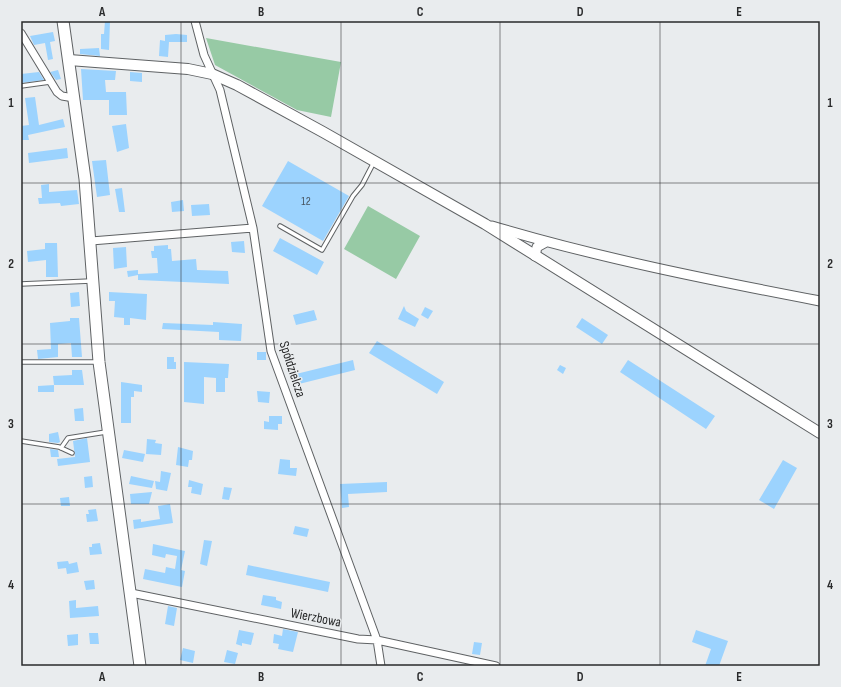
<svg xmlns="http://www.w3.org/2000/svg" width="841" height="687" font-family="'Sofia Sans Condensed',sans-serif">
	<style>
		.green { fill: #97caa5 }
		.building { fill: #9cd3fe }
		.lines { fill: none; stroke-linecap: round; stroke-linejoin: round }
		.service-casing { stroke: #5f6264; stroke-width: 5.5 }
		.minor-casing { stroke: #5f6264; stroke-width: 9 }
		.tertiary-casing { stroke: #5f6264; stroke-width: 11 }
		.secondary-casing { stroke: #5f6264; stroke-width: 12 }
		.primary-casing { stroke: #5f6264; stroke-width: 13 }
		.service { stroke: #fff; stroke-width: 3.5 }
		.minor { stroke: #fff; stroke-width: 7 }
		.tertiary { stroke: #fff; stroke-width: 9 }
		.secondary { stroke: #fff; stroke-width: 10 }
		.primary { stroke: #fff; stroke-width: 11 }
		.grid { fill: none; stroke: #292a2b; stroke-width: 1; stroke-opacity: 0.55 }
		.labels { text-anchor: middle; stroke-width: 3; stroke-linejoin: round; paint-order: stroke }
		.number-label { font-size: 12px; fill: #465460 }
		.street-label { font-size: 14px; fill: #292a2b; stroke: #e9ecee }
		.neatline { fill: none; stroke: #292a2b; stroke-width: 1.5 }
		.grid-label { font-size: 13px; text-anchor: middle; font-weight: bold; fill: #292a2b }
	</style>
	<rect width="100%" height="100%" fill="#e9ecee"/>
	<!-- green -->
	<path class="green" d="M206,38l135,24 -10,55 -34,-7 -82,-45z
		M368,206l52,30 -24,43 -52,-30z"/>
	<!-- building -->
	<path class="building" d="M105,21h5l-1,29 -8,-1v-15h3z
		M53,32l2,9 -5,1 3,17 -5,1 -3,-17 -11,2 -4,-9z
		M176,34l11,1v7h-18l-1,15 -9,-1 1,-16 5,1v-6z
		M99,48l1,8 -20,-2v-5z
		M81,69l35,2 -1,9h-10l1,12h20l1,23h-18v-15h-26z
		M58,70l3,9 -5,1 -6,-8z
		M39,72l5,8 -23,3v-9z
		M130,72l12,1v9l-12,-1z
		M35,97l4,28 24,-6 2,8 -37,8 1,5h-8v-14l8,-1 -4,-27z
		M126,124l3,24 -12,4 -5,-26z
		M67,148l1,10 -39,5 -1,-10z
		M106,160l4,35 -13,2 -5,-36z
		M288,161l61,35 -26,45 -61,-35z
		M49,184v8l28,-2 2,14 -18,2 -1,-3 -21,1 -1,-6h4l-1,-13z
		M122,188l3,24h-6l-4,-23z
		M183,200l1,11 -12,1 -1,-10z
		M209,204l1,11 -18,1 -1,-11z
		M280,238l44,24 -7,13 -44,-24z
		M244,241l1,12 -13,-1 -1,-10z
		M45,243h12l1,34h-12v-17l-18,2 -1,-11 18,-2z
		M168,245v4h3l1,12 24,-2 1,11 31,1 1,13 -91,-4v-5l-10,2 -1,-6 11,-1v4l20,-1 -1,-15h-5l-1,-7h3v-5z
		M126,247l1,20 -13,2 -1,-21z
		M79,292l1,14 -9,1 -1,-14z
		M109,292l38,2 -1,26 -16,-2v7h-6v-7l-10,-1 1,-16h-6z
		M404,306l2,5 13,8 -4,8 -17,-8z
		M425,307l8,4 -5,8 -7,-4z
		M314,310l3,10 -21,5 -3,-10z
		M70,318h9l3,39h-10l-1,-14 -13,1v13l-20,2 -1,-9 14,-1 -1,-26 20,-2z
		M582,318l26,17 -6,9 -26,-17z
		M213,322l29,2 -1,17 -22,-1v-8l-57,-3 1,-6 50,2z
		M377,341l67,41 -7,12 -68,-41z
		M257,352h9v8h-9z
		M167,357h7v5h2v7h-9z
		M353,360l2,10 -60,15 -3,-10z
		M628,360l87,56 -9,13 -86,-57z
		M184,362l45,2 -1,14h-3v14h-9v-14l-12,-1v27l-20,-2z
		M560,365l6,3 -3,6 -6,-4z
		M72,370h10l2,15h-30v7h-16v-6l16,-1 -1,-9 19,-1z
		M121,382l21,3v7l-8,-1v6h-3v26h-10z
		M257,391l13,1 -1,11 -11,-1z
		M83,408l1,13h-9l-1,-12z
		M269,416h13v8h-4v6l-14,-1v-8l5,1z
		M58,432l2,10 -2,1 -9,-1v-8z
		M87,438l3,24 -32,4 -1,-7 18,-2 -2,-16z
		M147,439l9,1 -1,3 7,1 -1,11 -15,-1z
		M178,447l15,4 -1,9h-3l-1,7 -12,-2z
		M50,449l8,1 1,7h-8z
		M124,450l21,4 -2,8 -21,-4z
		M280,459l10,1v8h7l-1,8 -18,-2z
		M783,460l14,8 -23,41 -15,-9z
		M161,471l10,2 -4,18 -11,-2 -1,-8 5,1z
		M92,476l1,11 -8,1 -1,-11z
		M131,476l23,5 -2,7 -23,-4z
		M189,480l14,4 -2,11 -10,-2 1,-6h-4z
		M387,482v10l-39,2 1,13 -7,1 -2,-24z
		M224,487l8,1 -3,12 -7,-1z
		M152,492l-3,12h-18l-1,-10z
		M69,497l1,9h-9l-1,-8z
		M170,504l3,19 -39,6 -1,-9 8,-1v3l19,-3 -2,-13z
		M96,509l2,12 -11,1 -1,-8h3l-1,-4z
		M295,526l14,3 -2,8 -14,-3z
		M204,540l8,1 -5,25 -7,-2z
		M100,543l2,11 -12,1 -1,-8h3v-3z
		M153,544l32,7 -4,19 4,1 -3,16 -39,-8 2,-10 20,4 1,-6 9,2 2,-13 -11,-2 -1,4 -13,-3z
		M68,561l1,3 8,-2 2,10 -12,2 -1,-6 -8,1 -1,-7z
		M248,565l82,17 -2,10 -82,-17z
		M94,580l1,9 -9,1 -2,-9z
		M263,595l13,2v3l6,2 -1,7 -20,-4z
		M76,600v8l22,-2 1,10 -29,2 -1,-17z
		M168,606l9,2 -3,18 -9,-2z
		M283,629l15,3 -5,20 -15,-3 1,-5 -6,-1 1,-9 8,2z
		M239,630l15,3 -3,12 -9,-2v3l-6,-2z
		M696,630l32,11 -9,25h-14l6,-17 -19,-7z
		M89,633h9l1,11h-9z
		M78,634v11l-10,1 -1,-11z
		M474,642l8,1 -2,12 -8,-1z
		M183,648l12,3 -2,12 -13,-3z
		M227,650l11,3 -3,11 -11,-2z"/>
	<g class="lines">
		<defs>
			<path id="service" d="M21,86l29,-4
				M280,226l42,24 31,-54 9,-11 12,-23
				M21,284l70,-3
				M21,362h77
				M21,441l38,6 13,6
				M61,448l7,-10 38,-6"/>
			<path id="minor" d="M195,21l9,34 16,35 33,138 18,123 106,289 4,26
				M21,33l36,59 5,4 12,2
				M91,241l162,-13
				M131,593l227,46 19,1 119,26"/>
			<path id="tertiary" d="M492,226c107,32 218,54 328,75
				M535,256l2,-9 9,-5"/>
			<path id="secondary" d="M69,60l119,9 24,5 25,11 86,47 162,92 335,209"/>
			<path id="primary" d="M63,21l22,158 14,183 41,304"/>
		</defs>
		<!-- service casing -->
		<use href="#service" class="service-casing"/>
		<!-- minor casing -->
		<use href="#minor" class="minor-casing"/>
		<!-- tertiary casing -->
		<use href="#tertiary" class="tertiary-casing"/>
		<!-- secondary casing -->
		<use href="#secondary" class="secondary-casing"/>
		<!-- primary casing -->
		<use href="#primary" class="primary-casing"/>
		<!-- service -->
		<use href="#service" class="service"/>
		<!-- minor -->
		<use href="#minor" class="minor"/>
		<!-- tertiary -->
		<use href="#tertiary" class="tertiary"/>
		<!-- secondary -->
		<use href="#secondary" class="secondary"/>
		<!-- primary -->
		<use href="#primary" class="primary"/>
	</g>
	<!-- grid -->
	<path class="grid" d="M181,21v645M341,21v645M500,21v645M660,21v645M21,183h799M21,344h799M21,504h799"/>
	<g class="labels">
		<!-- number labels -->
		<g class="number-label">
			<text x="306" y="205">12</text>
		</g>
		<!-- street labels -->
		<g class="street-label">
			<text transform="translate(293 369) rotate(72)" y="5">Spółdzielcza</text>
			<text transform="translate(316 617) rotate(11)" y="5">Wierzbowa</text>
		</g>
	</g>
	<!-- border -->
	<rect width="841" height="687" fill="none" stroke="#e9ecee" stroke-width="44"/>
	<rect x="22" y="22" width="797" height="643" class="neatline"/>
	<g class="grid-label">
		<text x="102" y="16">A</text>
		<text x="261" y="16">B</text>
		<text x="420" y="16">C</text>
		<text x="580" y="16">D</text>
		<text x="739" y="16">E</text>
		<text x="11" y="107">1</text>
		<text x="830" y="107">1</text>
		<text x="11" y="268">2</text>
		<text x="830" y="268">2</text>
		<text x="11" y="428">3</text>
		<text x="830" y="428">3</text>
		<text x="11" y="589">4</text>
		<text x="830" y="589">4</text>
		<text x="102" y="681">A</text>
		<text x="261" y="681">B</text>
		<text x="420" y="681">C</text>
		<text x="580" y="681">D</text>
		<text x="739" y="681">E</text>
	</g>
</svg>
